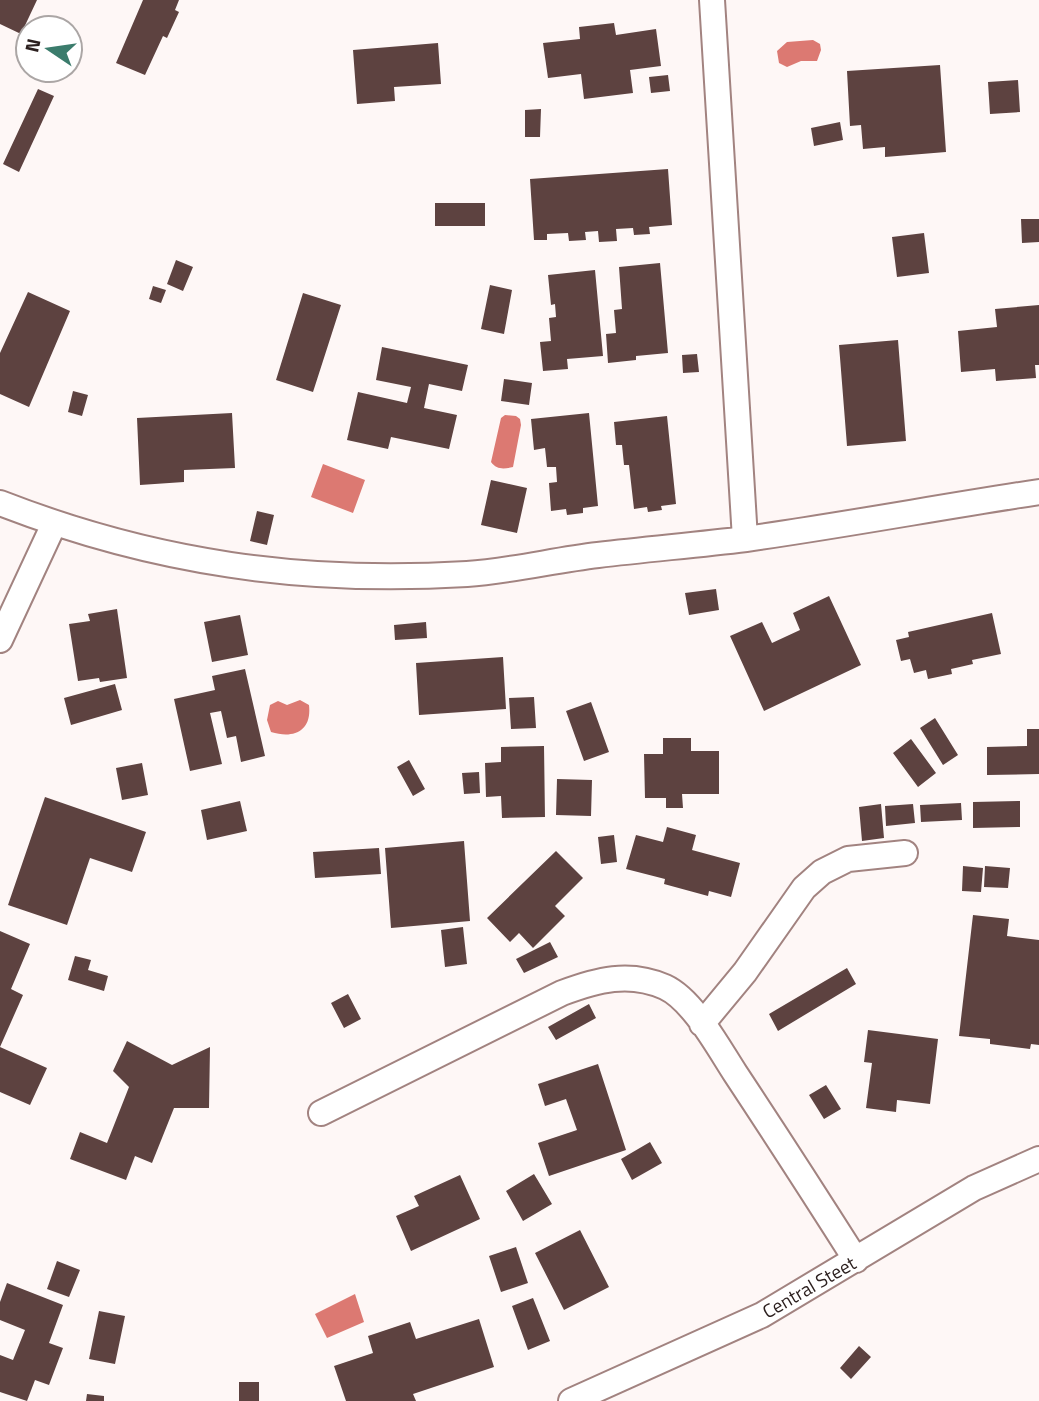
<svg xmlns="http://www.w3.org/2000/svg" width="1039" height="1401" font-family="'Titillium Web',sans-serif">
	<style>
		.water { fill: #dc7972 }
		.building { fill: #5d4240 }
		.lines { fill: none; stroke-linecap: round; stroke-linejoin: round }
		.minor-casing { stroke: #a28380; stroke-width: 28 }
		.minor { stroke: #fff; stroke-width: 24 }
		.labels { text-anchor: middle; stroke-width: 7; stroke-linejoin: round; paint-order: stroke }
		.street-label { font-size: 19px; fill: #2c201f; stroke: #fff }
	</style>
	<rect width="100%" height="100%" fill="#fef7f6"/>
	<!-- water -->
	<path class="water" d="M813,40l7,4 1,6 -4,11h-16l-14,6 -8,-4 -2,-12 10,-9z
		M505,415l11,1 4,3 1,6 -8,42c-9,2 -16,3 -22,-5l10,-44z
		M323,464l42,16 -12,33 -42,-16z
		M300,700l9,5c3,26 -15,34 -38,27l-4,-12 3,-15 8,-4 9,4z
		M355,1294l9,28 -37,16 -12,-24z"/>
	<!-- building -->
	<path class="building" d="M0,0h37l-16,34 -21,-10z
		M143,0h36l-4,10 4,2 -12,26 -4,-2 -18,39 -29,-12z
		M614,23l2,12 40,-6 5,37 -31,4 3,23 -49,6 -3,-25 -33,4 -5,-35 37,-4 -1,-12z
		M438,43l3,41 -47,3 1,14 -38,3 -4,-54z
		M940,65l6,87 -61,5v-10l-22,2 -2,-24 -11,1 -3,-55z
		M668,75l2,16 -19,2 -2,-16z
		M1018,80l2,32 -30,2 -2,-32z
		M38,89l16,7 -35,76 -16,-8z
		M541,109l-1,28h-15v-27z
		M840,122l3,18 -29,6 -3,-18z
		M668,169l4,56 -23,2 1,7 -16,1 -1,-7 -17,1 1,12 -18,1 -1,-11 -13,1 1,8 -17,1 -1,-8 -21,1v6h-13l-4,-61z
		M435,203h50v23h-50z
		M1021,219h18v23l-17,1z
		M924,233l5,40 -32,4 -5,-40z
		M176,260l17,7 -10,24 -16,-7z
		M660,263l8,90 -32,3v4l-28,3 -2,-29 10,-1 -2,-23 8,-1 -3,-42z
		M595,270l8,86 -36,3 1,10 -25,2 -3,-29 11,-1 -2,-23 7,-1 -1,-13 -4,1 -3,-30z
		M490,285l22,5 -8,44 -23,-5z
		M153,286l13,4 -5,13 -12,-4z
		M28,292l42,19 -41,96 -29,-13v-41z
		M303,293l38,12 -28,87 -37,-12z
		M1039,305v60h-4l1,13 -40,3 -1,-12 -34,3 -3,-41 39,-4 -2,-18z
		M898,340l8,101 -59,5 -8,-101z
		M382,347l86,18 -6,26 -33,-7 -5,24 33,7 -8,34 -58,-12 -3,12 -41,-9 11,-48 49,11 4,-16 -35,-7z
		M697,354l2,18 -16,1 -1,-18z
		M504,379l28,4 -3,22 -28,-4z
		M73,391l15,4 -6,21 -14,-4z
		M232,413l3,55 -51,2v12l-44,3 -3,-67z
		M589,413l9,93 -15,2v5l-16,2 -1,-6 -15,2 -2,-28 8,-1 -1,-15h-9l-2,-19 -11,2 -3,-31z
		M667,416l9,88 -15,2 1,4 -14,2 -1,-5 -13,2 -5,-44h-5l-2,-20h-6l-2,-23z
		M491,480l36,8 -10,45 -36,-8z
		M257,511l17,4 -7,30 -17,-4z
		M716,589l3,21 -30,5 -4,-22z
		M829,596l32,69 -97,46 -34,-75 32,-14 10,21 28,-13 -7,-17z
		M117,609l10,69 -27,4 -1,-4 -21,3 -9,-57 21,-3 -2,-7z
		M992,613l9,41 -29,6 1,4 -22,5 1,5 -24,5 -2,-9 -12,3 -4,-14 -9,2 -5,-21 13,-3 -1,-5z
		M240,615l8,40 -36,7 -8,-40z
		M426,622l1,16 -32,2 -1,-15z
		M503,657l3,52 -87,6 -3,-52z
		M245,669l20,87 -24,6 -5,-26 -9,2 -6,-27 -11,2 12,51 -32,7 -16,-72 41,-9 -3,-14z
		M115,684l7,26 -51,15 -7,-27z
		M534,697l2,31 -25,1 -2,-31z
		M591,702l18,50 -25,9 -18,-50z
		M935,718l23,37 -15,10 -23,-37z
		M1027,729h12v45l-52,1v-28l40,-1z
		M663,738h28v13h28v43h-37l1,14h-17v-10h-21l-1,-44h19z
		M911,739l25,34 -18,14 -25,-34z
		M544,746l1,71 -43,1 -1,-22 -15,1 -1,-34 16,-1v-15z
		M409,760l16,29 -12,7 -16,-29z
		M142,763l6,32 -26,5 -6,-32z
		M479,772l1,21 -16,1 -2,-21z
		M557,779l35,1 -1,36 -35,-1z
		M45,797l101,35 -14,40 -42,-14 -23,67 -59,-20z
		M240,801l7,30 -40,9 -6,-30z
		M1020,801v26l-47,1v-26z
		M961,803l1,17 -41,2 -1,-17z
		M881,804l3,34 -22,3 -3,-34z
		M913,804l2,19 -29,3 -1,-20z
		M667,827l29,8 -4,15 48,13 -9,34 -22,-6 -1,5 -44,-12 1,-5 -39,-10 10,-34 27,7z
		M614,835l3,27 -16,2 -3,-27z
		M464,841l6,80 -79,7 -6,-80z
		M379,848l2,26 -66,4 -2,-26z
		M556,851l27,27 -28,28 10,10 -32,32 -14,-15 -9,9 -23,-24z
		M963,866l20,2 -2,24 -19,-1z
		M985,866l25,2 -2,20 -24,-1z
		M973,915l36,4 -2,17 32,4v105l-8,-1 -1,5 -40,-5v-5l-31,-3z
		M463,927l4,37 -22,3 -4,-37z
		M0,931l30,13 -19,45 12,6 -23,52 47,21 -17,37 -30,-13z
		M550,942l8,15 -34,16 -8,-14z
		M75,956l16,4 -3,10 20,6 -4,15 -36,-11z
		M847,968l9,16 -78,47 -9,-17z
		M348,994l13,25 -17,9 -13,-25z
		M589,1004l7,14 -40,22 -8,-13z
		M868,1030l70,9 -8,65 -33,-4 -1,12 -30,-4 6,-45 -8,-1z
		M127,1041l45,24 38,-18 -1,61h-35l-22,55 -17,-7 -9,24 -56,-21 10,-27 27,11 22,-56 -16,-16z
		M598,1064l28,86 -77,26 -11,-33 39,-13 -11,-31 -21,7 -7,-22z
		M826,1085l15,24 -17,10 -15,-24z
		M650,1142l12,21 -30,17 -11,-21z
		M534,1174l18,30 -29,17 -17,-30z
		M460,1175l20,44 -69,32 -15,-35 23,-10 -5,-10z
		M580,1230l29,57 -45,23 -29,-57z
		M516,1247l12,36 -27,9 -12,-36z
		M57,1261l23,9 -11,27 -22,-8z
		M7,1283l56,22 -14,38 14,5 -14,37 -14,-5 -8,21 -27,-9v-37l13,5 12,-30 -25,-10v-18z
		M533,1298l17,43 -22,9 -16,-44z
		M99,1311l26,5 -10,48 -26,-5z
		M479,1319l15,48 -81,27 3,7h-70l-12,-35 39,-13 -5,-17 42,-14 6,17z
		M859,1346l12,11 -20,22 -11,-11z
		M239,1382h20v19h-20z
		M87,1394l17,2v5h-18z"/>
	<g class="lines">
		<defs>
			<path id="minor" d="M712,0l33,539
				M0,503c154,60 303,81 467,71 44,-3 88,-14 131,-19 50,-6 99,-10 148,-16 98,-14 195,-32 293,-47
				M0,640l54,-116
				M702,1024l43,-52 59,-84 18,-16 26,-13 57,-6
				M321,1113l241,-120c35,-13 67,-22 103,-6 28,13 53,60 70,86 41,62 81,124 121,187
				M571,1401l191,-86 212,-127 65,-29"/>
		</defs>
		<!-- minor casing -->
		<use href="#minor" class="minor-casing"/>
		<!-- minor -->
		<use href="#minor" class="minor"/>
	</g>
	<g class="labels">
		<!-- street labels -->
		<g class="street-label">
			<text transform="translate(809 1287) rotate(-30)" y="7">Central Steet</text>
		</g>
	</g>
	<!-- north arrow -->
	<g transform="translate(49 49) rotate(283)"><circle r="33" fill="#ffffff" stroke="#aba6a5" stroke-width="2"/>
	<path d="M0-5L12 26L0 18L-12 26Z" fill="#3b7c6c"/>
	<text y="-10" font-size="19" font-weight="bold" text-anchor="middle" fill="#2c201f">N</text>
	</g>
</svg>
